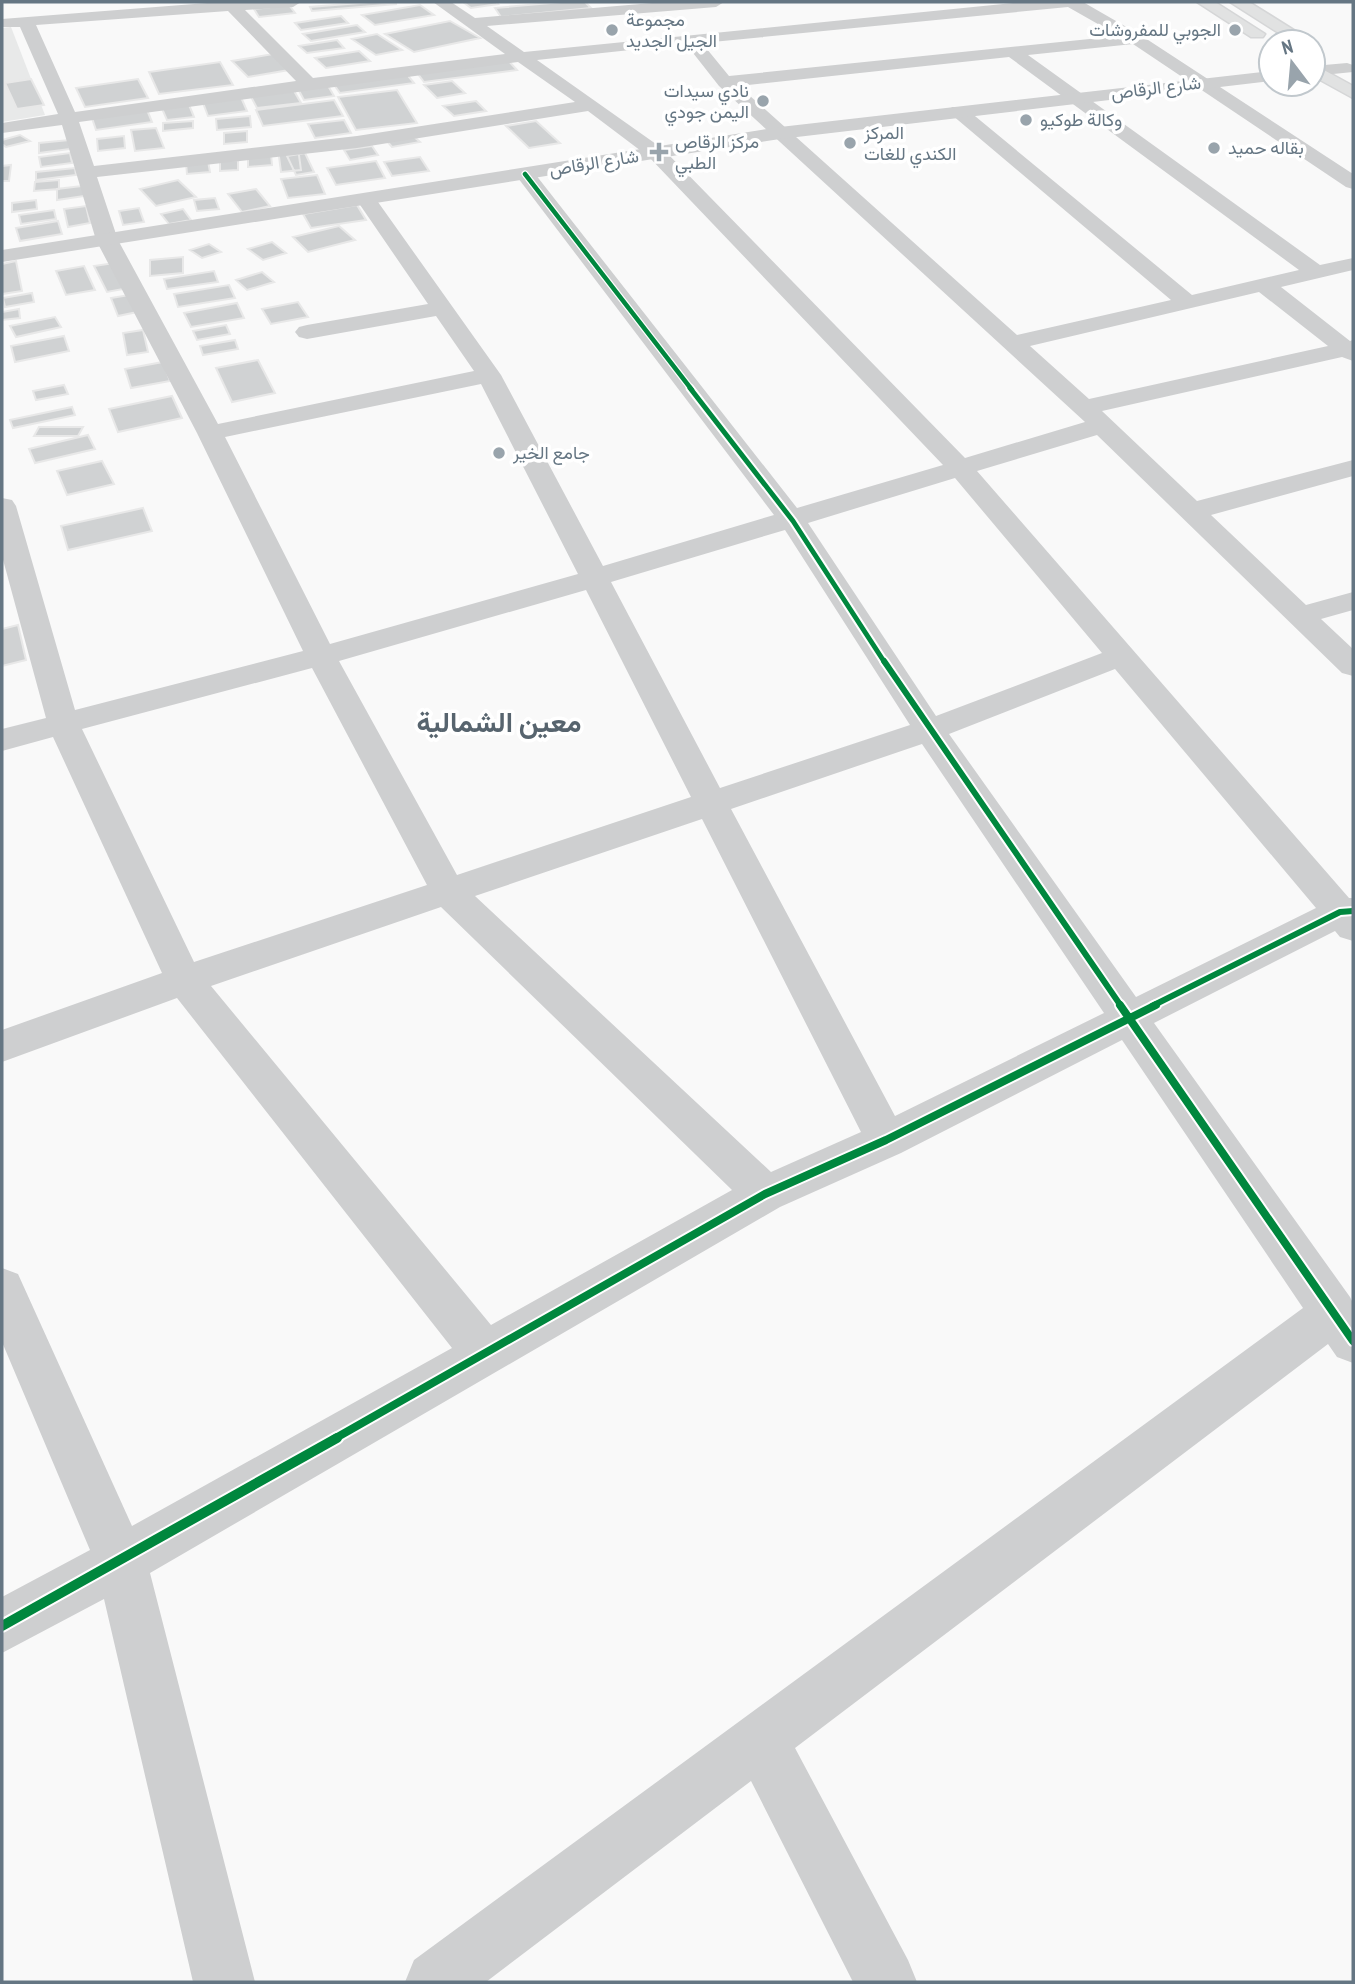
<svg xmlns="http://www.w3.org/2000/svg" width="1355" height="1984" font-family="'PT Sans Narrow',Vazirmatn,sans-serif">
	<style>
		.built { fill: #e8e9e9 }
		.building { fill: #d0d2d3; stroke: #e8e8e8; stroke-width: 2 }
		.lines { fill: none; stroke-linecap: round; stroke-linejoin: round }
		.secondary-casing { stroke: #d5d6d7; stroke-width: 3 }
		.minor { fill: #cecfd0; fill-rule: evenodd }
		.tertiary { fill: #cecfd0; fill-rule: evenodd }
		.secondary { fill: #e1e2e2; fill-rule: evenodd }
		.cycleway-far4-casing { stroke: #fff; stroke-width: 7 }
		.cycleway-far3-casing { stroke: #fff; stroke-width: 9 }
		.cycleway-far2-casing { stroke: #fff; stroke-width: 10 }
		.cycleway-far1-casing { stroke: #fff; stroke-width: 12 }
		.cycleway-casing { stroke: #fff; stroke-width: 14 }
		.cycleway-far4 { stroke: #00873e; stroke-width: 4.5 }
		.cycleway-far3 { stroke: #00873e; stroke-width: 5 }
		.cycleway-far2 { stroke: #00873e; stroke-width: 6 }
		.cycleway-far1 { stroke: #00873e; stroke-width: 8 }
		.cycleway { stroke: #00873e; stroke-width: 10 }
		.poi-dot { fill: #99a4ac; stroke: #fff; stroke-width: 2.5 }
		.labels { text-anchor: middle; stroke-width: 7; stroke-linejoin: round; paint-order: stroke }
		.far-poi-label { font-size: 18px; fill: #657683; stroke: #fff; text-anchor: start }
		.far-street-label { font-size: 18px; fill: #657683; stroke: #fff }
		.district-label { font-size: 28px; font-weight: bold; fill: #57646e; stroke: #fff }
	</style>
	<rect width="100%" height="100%" fill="#f9f9f9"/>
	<!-- built -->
	<path class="built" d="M11,27l34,88 -43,7v-94z"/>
	<!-- building -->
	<path class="building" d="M372,2l25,2 -85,7 -2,-4z
		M463,2h33l2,2 -27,4z
		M562,2h23l6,6 -90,9 -6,-9z
		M289,5l6,8 -36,4 -5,-8z
		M420,5l14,10 -59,10 -13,-10z
		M341,16l7,7 -47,7 -6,-7z
		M450,21l30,17 -66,14 -29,-18z
		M357,25l8,7 -54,9 -8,-7z
		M377,34l25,16 -26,5 -24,-16z
		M337,40l7,8 -37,5 -8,-7z
		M359,51l11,10 -44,7 -11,-10z
		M273,54l16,16 -41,7 -16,-16z
		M506,58l11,12 -93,12 -9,-12z
		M220,62l13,23 -74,9 -10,-22z
		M405,72l9,11 -74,10 -8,-11z
		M31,79l13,26 -27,4 -12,-26z
		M138,79l10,19 -63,9 -9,-19z
		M452,81l13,12 -28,5 -13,-13z
		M290,84l11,19 -44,5 -10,-19z
		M327,84l7,12 -30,4 -7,-13z
		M397,90l20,33 -61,7 -18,-33z
		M240,95l7,16 -39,5 -6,-16z
		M187,100l7,17 -27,3 -7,-16z
		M334,100l9,16 -80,10 -7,-16z
		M476,101l10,10 -32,5 -11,-10z
		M145,105l7,17 -56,8 -6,-18z
		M250,116l1,11 -34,3 -1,-11z
		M344,120l7,13 -36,5 -7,-14z
		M193,121v7l-30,3v-8z
		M536,121l24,22 -31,5 -23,-22z
		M156,128l8,20 -29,3 -4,-21z
		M247,131v11l-23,2v-11z
		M20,135l10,6 -24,6 -4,-3v-4z
		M124,136l1,12 -27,3 -1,-12z
		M413,136l7,6 -28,5 -6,-7z
		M69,140l1,9 -31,4v-10z
		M372,146l6,9 -28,5 -6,-10z
		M298,148l3,22 -20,2 -3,-23z
		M70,153l2,10 -31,4 -2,-10z
		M305,153l9,19 -18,3 -9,-19z
		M271,154l1,11 -24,2v-11z
		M420,157l9,14 -37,5 -8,-14z
		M238,160v10l-18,1v-10z
		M208,161l2,11 -23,2 -1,-11z
		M376,161l9,17 -49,7 -9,-17z
		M11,165l-2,16h-7v-15z
		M75,168l1,7 -40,5v-8z
		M317,175l8,19 -37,4 -7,-19z
		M59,180v9l-25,2 1,-9z
		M178,180l18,17 -40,9 -16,-17z
		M90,185l1,10 -34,5v-11z
		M256,189l14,17 -28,6 -14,-18z
		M215,198l4,11 -22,2 -3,-11z
		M36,200l1,9 -25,3v-9z
		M357,205l9,15 -55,8 -8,-14z
		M86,206l4,17 -22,4 -4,-18z
		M139,208l5,14 -21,3 -4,-14z
		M183,209l8,11 -22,4 -8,-10z
		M54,210l2,9 -35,5 -2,-9z
		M58,221l4,13 -42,7 -4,-13z
		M339,226l16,14 -47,12 -15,-15z
		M272,242l14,11 -23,7 -15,-11z
		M209,244l12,8 -19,6 -12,-8z
		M183,257v16l-33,3v-16z
		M16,261l6,30 -20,3v-30z
		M121,262l13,25 -27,5 -13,-26z
		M84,266l11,24 -29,5 -10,-24z
		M214,271l4,11 -51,7 -3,-10z
		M262,272l12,10 -27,8 -11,-10z
		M229,285l6,13 -57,9 -4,-13z
		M32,293l2,9 -29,5 -2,-9z
		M135,294l7,17 -24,5 -7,-18z
		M298,302l10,15 -37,7 -9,-15z
		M237,303l7,15 -53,9 -7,-14z
		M19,309l1,9 -18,2v-8z
		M55,317l6,10 -45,10 -6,-11z
		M226,325l4,9 -33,6 -4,-9z
		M143,330l5,22 -21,3 -4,-22z
		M64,336l5,15 -54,11 -4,-16z
		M235,340l3,9 -35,6 -3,-9z
		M258,360l17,33 -43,9 -16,-34z
		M163,362l7,19 -39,7 -6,-19z
		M64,385l4,9 -32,6 -3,-9z
		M172,396l10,22 -64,14 -9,-23z
		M72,407l3,8 -62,13 -3,-8z
		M39,427h44l-5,9h-44z
		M88,435l7,14 -60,14 -6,-14z
		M102,461l12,23 -47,11 -10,-24z
		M143,508l9,23 -84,19 -7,-24z
		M18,625l8,35 -24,6v-37z"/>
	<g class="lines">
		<defs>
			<path id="secondary" d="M1197,2h18l50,32 -2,3h-12z
				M1230,2h19l64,40h-20z
				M1313,64l40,22v12l-40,-22z"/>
		</defs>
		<!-- secondary casing -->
		<use href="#secondary" class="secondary-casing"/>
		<!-- minor -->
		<path class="minor" d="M220,2h81l-8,5 -48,3 68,68 192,-24 -72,-52h18l24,16 189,-16h60l-8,5 -229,19 37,26 499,-50h60l59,34 211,138v15l-7,-2 -213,-143 -105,11 292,210 33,-7v12l-72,17 69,54 3,-1v21l-11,-4 -240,54 95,90 156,-41v16l-142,39 95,90 47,-13v18l-32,9 32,30v27l-11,-3 -245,-238 -120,36 372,427h4v43l-13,-4 -5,-6 -181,92 196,274 3,6v60l-16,-6 -9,-13 -533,404 113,212 9,22h-64l-102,-201 -265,201h-81l9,-22 889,-652 -181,-268 -221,113 -121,54 -630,366 105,409h-62l-89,-383 -102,54v-56l88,-47 -88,-208v-74l16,6 114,252 320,-178 -275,-350 -175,64v-32l160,-57 -109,-236 -51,14v-22l44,-11 -44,-162v-58l10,2 4,6 59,204 228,-59 -106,-218 -101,-193 -34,-115 -60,8v-10l56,-9 -38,-87h-18v-8zM1068,7l51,29 -390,40 -27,-33zM228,11l68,70 -221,31 -39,-87zM686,44l33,42 366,336 -120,36 -302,-309 -126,-89zM1009,57l290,213 -107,25 -228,-188h-12l-3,4 3,4 219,185 -154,35 -278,-249zM518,62l57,40 -218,34 -263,30 -15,-44zM588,111l61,46 294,308 -146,43 -265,-338h-14l-3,4 3,4 256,337 -171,51 -102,-191 -128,-180h-14l-3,4 72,105 -121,21 -8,2 -4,5 4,5 8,2 129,-23 38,55 -256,53 -100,-184 -21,-63 260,-29zM1259,292l69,54 -239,53 -59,-53zM481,384l97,190 -248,70 -105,-207zM955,478l147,175 -166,63 -128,-193zM785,530l125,195 -190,63 -109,-206zM586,590l105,207 -234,78 -118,-214zM312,668l115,217 -233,77 -112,-233zM1115,669l201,239 -180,89 -187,-263zM922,744l182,269 -209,103 -164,-307zM702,819l159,313 -90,40 -296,-276zM441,907l291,283 -241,135 -280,-339z"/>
		<!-- tertiary -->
		<path class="tertiary" d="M1347,63l6,2v7l-40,4v-10z
			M1271,71v10l-491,58 -778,123v-12l778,-123z"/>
		<!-- secondary -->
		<use href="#secondary" class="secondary"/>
		<defs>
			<path id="cycleway-far4" d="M525,174l167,216"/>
			<path id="cycleway-far3" d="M690,388l103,133 92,142"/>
			<path id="cycleway-far2" d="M884,661l237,345
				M1152,1006l188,-94 13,-1"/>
			<path id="cycleway-far1" d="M1120,1005l233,336
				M334,1439l431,-245 121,-54 270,-135"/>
			<path id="cycleway" d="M2,1626l335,-188"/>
		</defs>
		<!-- cycleway-far4 casing -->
		<use href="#cycleway-far4" class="cycleway-far4-casing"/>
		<!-- cycleway-far3 casing -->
		<use href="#cycleway-far3" class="cycleway-far3-casing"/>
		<!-- cycleway-far2 casing -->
		<use href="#cycleway-far2" class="cycleway-far2-casing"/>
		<!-- cycleway-far1 casing -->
		<use href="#cycleway-far1" class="cycleway-far1-casing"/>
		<!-- cycleway casing -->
		<use href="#cycleway" class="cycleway-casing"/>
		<!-- cycleway-far4 -->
		<use href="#cycleway-far4" class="cycleway-far4"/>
		<!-- cycleway-far3 -->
		<use href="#cycleway-far3" class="cycleway-far3"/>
		<!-- cycleway-far2 -->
		<use href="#cycleway-far2" class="cycleway-far2"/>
		<!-- cycleway-far1 -->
		<use href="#cycleway-far1" class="cycleway-far1"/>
		<!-- cycleway -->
		<use href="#cycleway" class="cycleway"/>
	</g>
	<!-- markers -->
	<g class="poi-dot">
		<circle cx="612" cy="30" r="7"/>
		<circle cx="1235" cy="30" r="7"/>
		<circle cx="763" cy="101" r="7"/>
		<circle cx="1026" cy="120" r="7"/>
		<circle cx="850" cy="143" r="7"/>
		<circle cx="1214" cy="148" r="7"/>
		<path d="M655.5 141.5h7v7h7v7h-7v7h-7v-7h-7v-7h7z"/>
		<circle cx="499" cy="453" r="7"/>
	</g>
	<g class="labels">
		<!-- far-poi labels -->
		<g class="far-poi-label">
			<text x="626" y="26">مجموعة<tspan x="626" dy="21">الجيل الجديد</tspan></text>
			<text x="1221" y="36" text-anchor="end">الجوبي للمفروشات</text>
			<text x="749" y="97" text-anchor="end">نادي سيدات<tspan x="749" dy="21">اليمن جودي</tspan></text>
			<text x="1040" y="126">وكالة طوكيو</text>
			<text x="864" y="139">المركز<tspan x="864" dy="21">الكندي للغات</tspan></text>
			<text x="675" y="148">مركز الرقاص<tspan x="675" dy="21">الطبي</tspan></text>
			<text x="1228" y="154">بقاله حميد</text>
			<text x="513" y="459">جامع الخير</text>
		</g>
		<!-- far-street labels -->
		<g class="far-street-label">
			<text transform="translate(1156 88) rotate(-7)" y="6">شارع الرقاص</text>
			<text transform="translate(594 163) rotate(-9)" y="6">شارع الرقاص</text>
		</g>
		<!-- district labels -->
		<g class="district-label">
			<text x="499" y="732">معين الشمالية</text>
		</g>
	</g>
	<!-- border -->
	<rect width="1355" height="1984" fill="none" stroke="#657683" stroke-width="7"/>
	<!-- north arrow -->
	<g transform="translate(1292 63) rotate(344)"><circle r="33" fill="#ffffff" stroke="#c1c8cd" stroke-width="2"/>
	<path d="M0-5L12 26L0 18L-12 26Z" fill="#99a4ac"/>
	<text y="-10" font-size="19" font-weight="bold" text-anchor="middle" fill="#657683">N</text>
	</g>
</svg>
